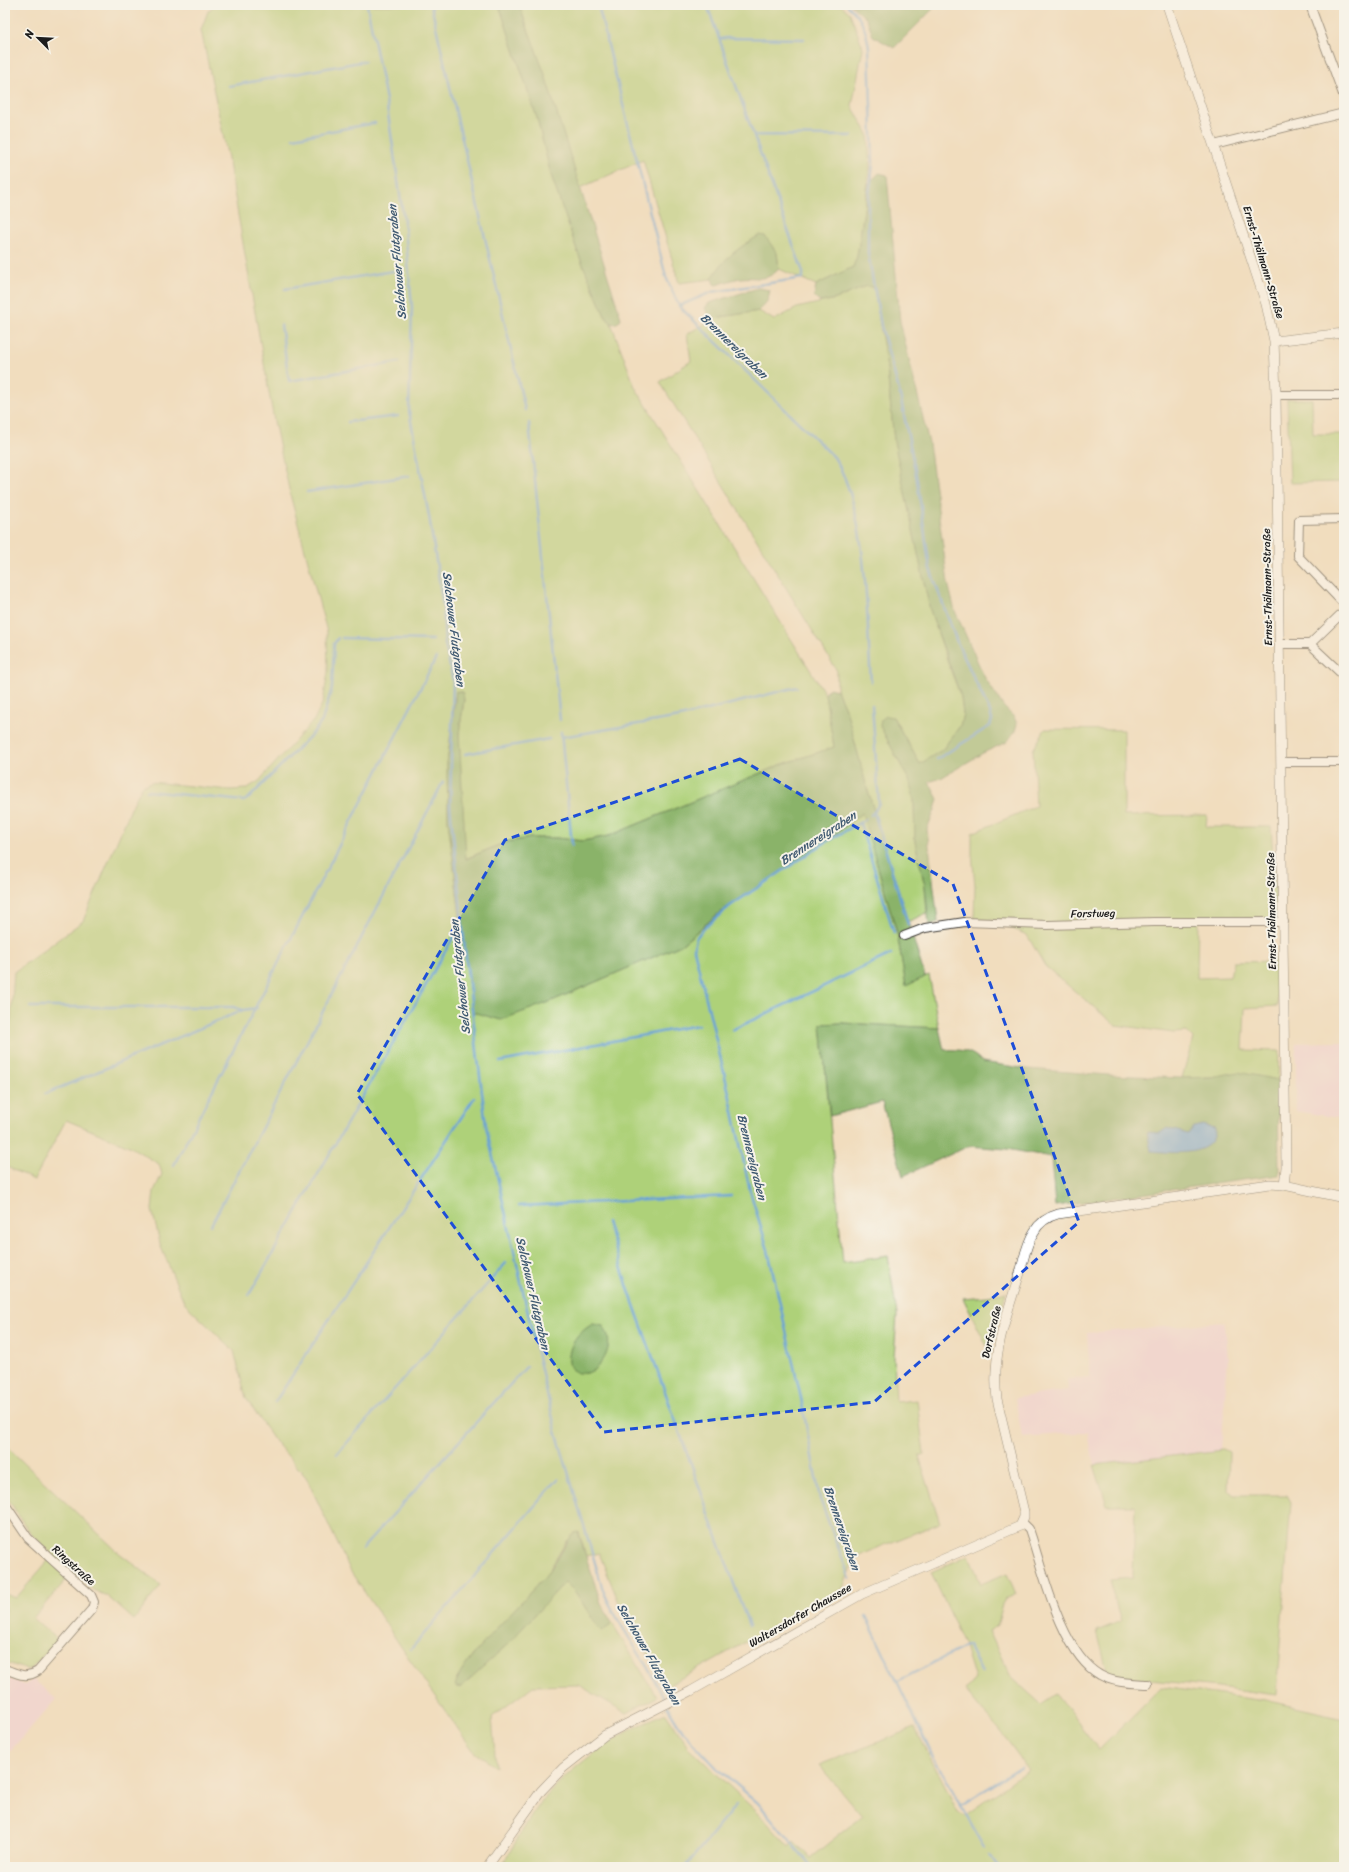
<svg xmlns="http://www.w3.org/2000/svg" width="1349" height="1872" font-family="Sriracha,sans-serif">
	<style>
		.built { fill: #f2cfe0 }
		.green { fill: #aed179; stroke: #65764a }
		.forest { fill: #8ab369; stroke: #536842 }
		.water { fill: #67a1d7; stroke: #425e7a }
		.lines { fill: none; stroke-linecap: round; stroke-linejoin: round }
		.stream { stroke: #67a1d7; stroke-width: 2.5 }
		.minor-casing { stroke: #3c3934; stroke-width: 10 }
		.tertiary-casing { stroke: #3c3934; stroke-width: 10 }
		.minor { stroke: #fff; stroke-width: 8 }
		.tertiary { stroke: #fff; stroke-width: 9 }
		.marked { fill: none; stroke: #1d4ed8; stroke-width: 3; stroke-dasharray: 8 5; stroke-linejoin: round }
		.labels { text-anchor: middle; stroke-width: 4; stroke-linejoin: round; paint-order: stroke }
		.street-label { font-size: 11px; fill: #1c1c1c; stroke: #f7f3e8 }
		.water-label { font-size: 12px; font-style: italic; fill: #3e5870; stroke: #f7f3e8 }
	</style>
	<rect width="100%" height="100%" fill="#f7f3e8"/>
	<filter id="ink" filterUnits="userSpaceOnUse"><feTurbulence type="fractalNoise" baseFrequency=".025" numOctaves="2"/><feDisplacementMap in="SourceGraphic" scale="8" xChannelSelector="R" yChannelSelector="G"/><feConvolveMatrix kernelMatrix="1 2 1 2 8 2 1 2 1" color-interpolation-filters="sRGB"/></filter>
	<filter id="wash" filterUnits="userSpaceOnUse"><feTurbulence type="fractalNoise" baseFrequency=".012" numOctaves="4" result="noise"/><feDisplacementMap in="SourceGraphic" scale="16" xChannelSelector="R" yChannelSelector="G"/><feGaussianBlur stdDeviation="0.9" result="paint"/><feColorMatrix in="noise" values="0 0 0 0 0 0 0 0 0 0 0 0 0 0 0 0 0 1.4 0 .05"/><feComposite in="paint" operator="in"/></filter>
	<g filter="url(#wash)">
		<rect width="100%" height="100%" fill="#f1ddbe"/>
		<!-- built -->
		<path class="built" d="M1344,1042v77l-48,-8v-68z
			M1225,1322l3,37 -7,91 -127,15 -6,-33 -66,5 -7,-39 53,-8 -1,-11 23,-2 -3,-44z
			M5,1677l20,8 8,-6 23,20 -51,58z"/>
		<!-- green -->
		<path class="green" d="M215,5h284l38,113 14,57 27,78 27,63 6,7 24,64 190,307 9,53 -54,18 -171,71 -26,5 -27,-3h-25l-25,4 -41,17 -6,-125 5,-34 -8,-9 -9,73 1,56 24,192 11,2 64,-11 134,-58 38,-32 102,-68 41,-33 35,121 9,52 23,-10 10,53 -98,-5 -20,1 22,239 45,-7 9,59 -3,42 2,45 21,-2 7,54 -5,2 21,67 -63,25 -23,11 -11,29 -176,98 -46,-78 -22,-55 -13,3 -7,-24 -13,10 -19,32 -74,81 -17,25 52,-36 57,-63 11,12 23,36 11,-3 1,-5 46,76 -31,16 -47,-28 -46,1 -41,31 4,50 -21,-14 -51,-72 -73,-109 -45,-95 -32,-37 -28,-42 -12,-47 -49,-47 -24,-57 -9,-37 2,-19 8,-17 -3,-10 -30,-18 -63,-26 -32,60 -29,-14v-126l6,-21 3,-47 69,-51 50,-117 9,-18 9,-4 79,8 16,-1 13,-8 55,-61 9,-18 5,-30 -1,-40 -36,-134 -17,-77 -45,-258 -28,-133 7,-19z
			M519,5h322l9,8 13,35 -11,58 16,28 2,34 -13,89 -4,10 -37,18 -37,-16 -2,-16 -17,-18c-20,12 -37,23 -48,44l-33,4 -36,-123 -63,28 -36,-116z
			M867,286l7,1 13,81 7,73 36,169 22,64 9,23 2,17 -3,12 -18,24 -22,14 -27,-47 -13,9 30,56 4,19 1,41 10,44 2,27 -20,9 -40,-134 -20,-75 -10,-23v-19l-177,-289 31,-21 -4,-27 28,-16 44,-7 15,9 23,-12 39,-9z
			M1287,399h25l1,35h31v48l-54,1z
			M1045,729l79,1v86l83,-1 -1,12h65l6,92 -79,-1 -1,60 33,-1 3,-15 44,-1 1,45 -33,2 -2,42 36,1 -1,29 -40,-7 -27,4 -29,1 11,-40 -6,-6 -13,1 -59,-8 -70,-59 -18,-31 -35,-15 -18,-1 1,-33 -3,-33v-20l64,-27 -3,-56z
			M1006,1292l-15,54h-4l-24,-48 26,-2z
			M5,1445l113,107 43,33 -27,35 -27,-24 -14,-6 -20,-18 -40,46 25,22 -27,29h-6l-20,-7v-68l11,4 37,-43 -24,-23 -24,-38z
			M1223,1450l6,3 -1,37 6,5h53l4,7 -15,193 -58,-8 -97,-10 -13,-3 -11,-43 24,-10 -12,-41 24,-2 2,-73h-28l-13,-40z
			M969,1555l12,29 26,-11 9,21 -12,6 -7,26 -8,5 21,45 31,28 15,-10 43,56 62,-63 112,15 71,16v149h-843c13,-21 27,-49 43,-68 30,-36 78,-68 122,-86l22,34 72,68 29,32 5,-6 16,17 52,-42 -43,-51 96,-37 43,84 6,4 65,-46 -22,-30 -42,-50 10,-11 -11,-35 -33,-72z"/>
		<!-- forest -->
		<path class="forest" d="M499,5h20l1,3 24,64 77,246 -1,3 -5,3 -4,-1 -6,-7 -27,-63 -27,-78 -14,-57z
			M851,5h86l-43,43 -21,-12 -6,-17z
			M879,173l8,2 13,146 29,122 19,140 7,28 29,65 19,30 11,11 3,7 -2,7 -8,11 -24,11 -42,25 -12,4 9,17 -3,11 -8,19 11,93 -9,3 -4,-39 -10,-44 -1,-41 -4,-19 -30,-56 1,-6 5,-4 7,1 27,47 22,-14 18,-24 3,-12 -2,-17 -31,-87 -36,-169 -7,-73 -13,-80 -7,-2 -31,13 -16,3 -6,-6 2,-11 37,-18 4,-10 11,-73z
			M760,235l5,1 12,17 2,16c-14,14 -21,7 -38,9 -8,1 -17,5 -25,7l-2,-1 -2,-5c11,-21 28,-32 48,-44z
			M758,288l12,2 -2,10 -9,11 -44,7 -7,-3 -3,-7 4,-5z
			M829,688l8,2 10,23 20,75 58,189 -19,9 -9,-53 -35,-120 -41,32 -102,68 -38,32 -134,58 -46,17 -29,-8 -24,-192 -1,-56 9,-73 7,1 1,8 -5,34 7,125 40,-17 25,-4h25l27,3 26,-5 171,-71 54,-18 -9,-53z
			M841,1023l98,5 5,22c14,-1 28,0 38,12l46,7 81,6 73,3 29,-1 27,-5 40,8 1,95 -224,31 -4,-49 -44,-8 -38,-3 -66,30 -21,-74 -52,14 -9,-92z
			M593,1324l10,2c4,6 7,14 5,22 -2,12 -15,28 -28,25 -3,0 -6,-2 -9,-4 -8,-17 6,-37 22,-45z
			M578,1532l23,71 10,18 -1,5 -8,5 -3,-2 -23,-36 -11,-11 -57,62 -48,44 -5,-2c5,-25 71,-87 90,-110 12,-13 18,-30 29,-43z"/>
		<!-- water -->
		<path class="water" d="M1202,1125l13,3c2,30 -44,25 -64,23l-4,-19 13,1 7,-5 21,6 6,-7z"/>
		<g class="lines">
			<!-- stream -->
			<path class="stream" d="M367,5l19,95 19,128 7,79 -3,104 20,105 14,89 2,39 8,37 -3,125 15,144 21,176 47,210 23,95 47,159c16,39 46,72 62,112
				M431,5l94,405
				M598,5l68,272 13,29 155,151c35,56 32,159 37,225
				M847,5c15,13 19,24 22,43l4,116 -5,39v50l13,73 18,64 18,90 13,89 27,73 33,70 2,8 -2,6 -53,33
				M720,39l6,-1 78,1
				M229,86l136,-25
				M754,135l98,1
				M293,138l82,-15
				M285,289l108,-18
				M679,306l33,-14 91,-14v-6l-96,-267
				M281,325l8,56 110,-19
				M348,422l50,-6
				M529,423l31,297
				M307,492l102,-16
				M342,638l91,2
				M561,732l11,113
				M561,737l119,-20 117,-30
				M465,754l84,-15
				M147,791l97,10 5,-3 64,-65 9,-12 10,-33 2,-44 4,-6
				M874,812l34,112
				M871,815l4,-4 4,-8 -7,-98
				M860,823l34,110
				M30,1007h203l10,3
				M732,1030l159,-76
				M500,1062l198,-37
				M45,1094l198,-84 14,-2
				M174,1165l262,-507
				M519,1206l212,-10
				M607,1222l22,69 120,335
				M211,1225l232,-443
				M249,1295l205,-359
				M275,1402l199,-304
				M337,1454l169,-191
				M362,1549l165,-183
				M850,1579l-30,-80 -19,-101 -33,-148 -18,-59 -21,-98 -35,-144 2,-11 7,-9 27,-23 96,-64 40,-23
				M866,1616l65,137 54,95
				M411,1649l147,-170
				M898,1681l70,-36 14,28
				M667,1706l16,26 33,35 42,36 54,64
				M961,1805l61,-38
				M990,1855l8,12
				M685,1867l51,-62"/>
		</g>
	</g>
	<g filter="url(#ink)">
		<g class="lines">
			<defs>
				<path id="minor" d="M1310,5l34,92
					M1214,145l130,-32
					M1276,395h68
					M1344,519l-45,1 -1,36 46,48
					M1279,644h31l30,-29 4,-1
					M1310,644l34,32
					M1281,762h63
					M904,936l21,-8 40,-6 83,3 106,-3h130
					M5,1504l23,34 63,57 3,7 -2,7 -54,62c-12,8 -20,3 -33,-2
					M1022,1522l7,7 3,9c12,38 31,117 68,137 14,8 31,8 47,9"/>
				<path id="tertiary" d="M1167,5l99,299 8,37 2,54 10,772 -2,18
					M1274,341l70,-8
					M487,1867l54,-76 22,-23 42,-33 86,-44 171,-97 158,-68 4,-9v-5l-27,-113c-6,-44 10,-85 23,-126 4,-14 6,-29 14,-41 5,-9 13,-15 24,-18l212,-30 14,1 60,13"/>
			</defs>
			<!-- minor casing -->
			<use href="#minor" class="minor-casing"/>
			<!-- tertiary casing -->
			<use href="#tertiary" class="tertiary-casing"/>
			<!-- minor -->
			<use href="#minor" class="minor"/>
			<!-- tertiary -->
			<use href="#tertiary" class="tertiary"/>
		</g>
	</g>
	<!-- marked area -->
	<path d="M0 0H1349V1872H0ZM740,759l213,125 126,338 -205,180 -270,30 -247,-338 148,-254z" fill="#f1ddbe" fill-opacity=".55" fill-rule="evenodd"/>
	<path class="marked" d="M740,759l213,125 126,338 -205,180 -270,30 -247,-338 148,-254z"/>
	<g class="labels">
		<!-- street labels -->
		<g class="street-label">
			<text transform="translate(1264 262) rotate(73)" y="4">Ernst-Thälmann-Straße</text>
			<text transform="translate(1267 587) rotate(-91)" y="4">Ernst-Thälmann-Straße</text>
			<text transform="translate(1271 911) rotate(-91)" y="4">Ernst-Thälmann-Straße</text>
			<text transform="translate(1093 913) rotate(-1)" y="4">Forstweg</text>
			<text transform="translate(991 1332) rotate(-77)" y="4">Dorfstraße</text>
			<text transform="translate(74 1565) rotate(42)" y="4">Ringstraße</text>
			<text transform="translate(800 1615) rotate(-30)" y="4">Waltersdorfer Chaussee</text>
		</g>
		<!-- water labels -->
		<g class="water-label">
			<text transform="translate(397 262) rotate(-95)" y="4">Selchower Flutgraben</text>
			<text transform="translate(734 346) rotate(44)" y="4">Brennereigraben</text>
			<text transform="translate(454 629) rotate(83)" y="4">Selchower Flutgraben</text>
			<text transform="translate(818 838) rotate(-33)" y="4">Brennereigraben</text>
			<text transform="translate(460 977) rotate(-96)" y="4">Selchower Flutgraben</text>
			<text transform="translate(752 1157) rotate(76)" y="4">Brennereigraben</text>
			<text transform="translate(533 1293) rotate(77)" y="4">Selchower Flutgraben</text>
			<text transform="translate(842 1528) rotate(71)" y="4">Brennereigraben</text>
			<text transform="translate(649 1654) rotate(60)" y="4">Selchower Flutgraben</text>
		</g>
	</g>
	<!-- margin -->
	<rect width="1349" height="1872" fill="none" stroke="#f7f3e8" stroke-width="20"/>
	<!-- north arrow -->
	<g transform="translate(38 38) rotate(294)" stroke="#f7f3e8" stroke-width="3" paint-order="stroke">
	<path d="M0-3L7 15L0 10L-7 15Z" fill="#1c1c1c"/>
	<text y="-6" font-size="11" font-weight="bold" text-anchor="middle" fill="#1c1c1c">N</text>
	</g>
</svg>
